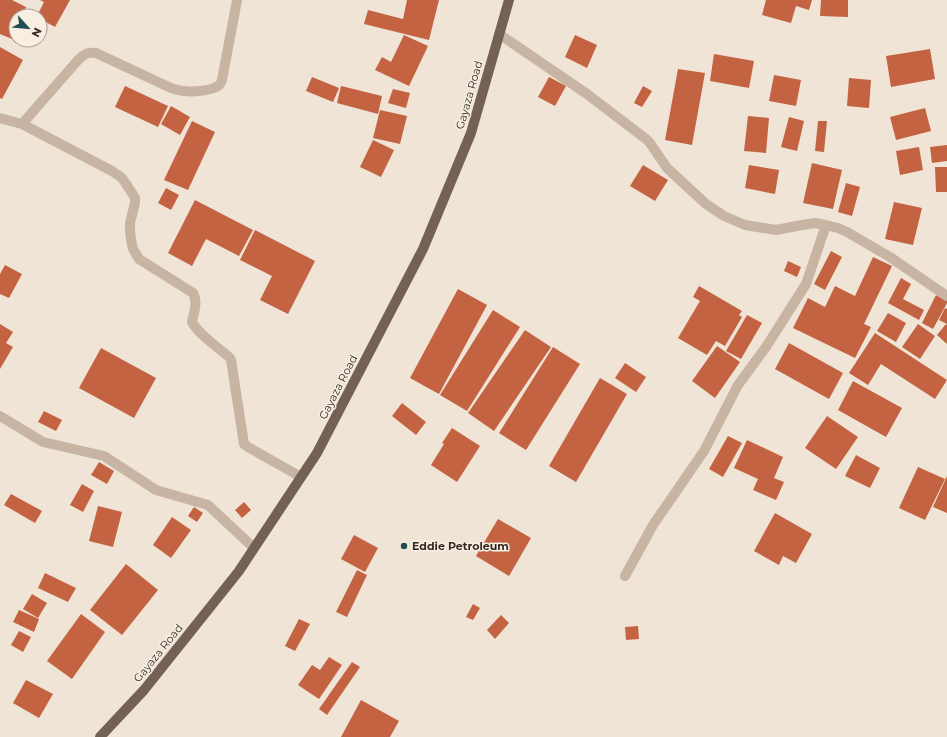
<svg xmlns="http://www.w3.org/2000/svg" width="947" height="737" font-family="Montserrat,sans-serif">
	<style>
		.building { fill: #c36341 }
		.lines { fill: none; stroke-linecap: round; stroke-linejoin: round }
		.street { stroke: #c7b4a3; stroke-width: 10 }
		.primary { stroke: #746156; stroke-width: 10 }
		.poi-dot { fill: #1c4e52; stroke: #f8eee2; stroke-width: 1.5 }
		.labels { text-anchor: middle; stroke-width: 3; stroke-linejoin: round; paint-order: stroke }
		.street-label { font-size: 11px; fill: #322925; stroke: #f8eee2 }
		.poi-label { font-size: 11px; font-weight: bold; fill: #322925; stroke: #f8eee2; text-anchor: start }
	</style>
	<rect width="100%" height="100%" fill="#f0e4d6"/>
	<!-- building -->
	<path class="building" d="M0,0h12l14,7 -4,9h-6v13l-4,10 -12,-5z
		M40,0h30l-15,27 -15,-8v-3h-3l7,-14z
		M407,0h32l-10,40 -65,-16 4,-14 35,9z
		M766,0h46l-3,10 -13,-4 -5,17 -29,-8z
		M821,0h27v17l-28,-1z
		M404,35l24,11 -19,40 -34,-16 7,-13 9,5z
		M575,35l22,10 -10,23 -22,-11z
		M0,47l23,13 -21,39 -2,-1z
		M930,49l5,30 -44,8 -5,-31z
		M714,54l40,7 -5,27 -39,-7z
		M678,69l27,4 -13,72 -27,-5z
		M774,75l27,5 -5,26 -27,-5z
		M312,77l27,11 -6,14 -27,-11z
		M549,77l17,9 -11,20 -17,-9z
		M849,78l22,2 -2,28 -22,-2z
		M125,86l43,20 -10,21 -43,-20z
		M341,86l41,10 -4,18 -41,-11z
		M643,86l9,5 -10,16 -8,-4z
		M393,89l17,4 -4,15 -18,-5z
		M171,106l19,11 -10,18 -19,-11z
		M925,108l6,23 -35,9 -6,-23z
		M380,110l27,6 -7,28 -27,-6z
		M748,116l21,2 -3,35 -22,-2z
		M789,117l15,4 -7,30 -16,-4z
		M192,121l23,11 -27,58 -24,-10z
		M818,121h9l-3,31 -9,-1z
		M373,140l21,10 -13,27 -21,-10z
		M947,145v16l-15,2 -2,-16z
		M919,147l4,23 -23,5 -4,-24z
		M812,163l30,7 -9,39 -30,-6z
		M643,165l25,15 -13,21 -25,-15z
		M749,165l30,5 -4,24 -30,-6z
		M935,167h12v25h-11z
		M846,183l14,4 -8,29 -14,-4z
		M166,188l13,7 -8,15 -13,-7z
		M195,200l58,30 -14,26 -33,-17 -14,27 -24,-13z
		M894,202l28,6 -9,37 -28,-6z
		M255,230l60,31 -27,53 -28,-14 12,-24 -32,-16z
		M831,251l11,6 -17,33 -11,-6z
		M873,257l19,9 -28,58 7,3 -16,31 -62,-30 15,-30 17,9 10,-21 20,10z
		M788,261l13,6 -4,10 -13,-6z
		M5,265l17,9 -13,24 -9,-4v-20z
		M901,278l10,6 -8,15 21,11 -5,10 -31,-17z
		M699,286l43,25 -3,4 3,2 -17,29 -9,-5 -9,14 -29,-17 22,-37 -7,-4z
		M458,289l29,16 -48,89 -29,-16z
		M936,295l11,6v2l-14,26 -11,-6z
		M945,308l2,1v15l-8,-4z
		M493,310l27,17 -53,84 -27,-16z
		M888,313l18,10 -10,19 -19,-11z
		M747,315l15,8 -21,36 -15,-8z
		M0,324l13,8 -7,11 7,4 -13,22z
		M918,324l17,12 -15,23 -18,-12z
		M946,324l1,1v19l-10,-9z
		M525,330l26,17 -57,84 -26,-18z
		M875,333l72,47 -12,19 -54,-35 -13,21 -19,-12z
		M789,343l54,30 -14,26 -54,-30z
		M717,346l23,16 -25,36 -23,-17z
		M553,347l27,17 -54,86 -27,-17z
		M101,348l55,30 -22,40 -55,-30z
		M625,363l21,14 -10,15 -21,-14z
		M600,378l27,16 -51,88 -27,-16z
		M853,381l49,27 -16,29 -48,-27z
		M402,403l24,19 -10,13 -24,-19z
		M44,411l18,9 -6,11 -18,-9z
		M827,416l31,21 -22,32 -31,-21z
		M452,428l28,18 -23,36 -26,-17 13,-21 -2,-1z
		M728,436l14,7 -19,34 -14,-8z
		M747,440l36,17 -9,21 10,4 -8,18 -23,-10 5,-11 -24,-11z
		M856,455l24,13 -10,20 -25,-12z
		M99,462l15,9 -7,13 -16,-9z
		M918,467l27,12 -20,41 -26,-12z
		M947,476v37l-14,-6z
		M82,484l12,7 -11,21 -13,-7z
		M11,494l31,17 -7,12 -31,-18z
		M244,502l7,8 -9,8 -7,-8z
		M98,506l24,6 -9,35 -24,-6z
		M194,507l9,6 -6,9 -9,-6z
		M775,513l37,21 -16,29 -13,-7 -4,9 -25,-14z
		M172,517l19,13 -20,28 -18,-13z
		M498,519l33,19 -22,38 -33,-20z
		M354,535l24,13 -13,24 -24,-13z
		M126,564l32,26 -36,45 -32,-25z
		M357,570l10,5 -20,42 -11,-5z
		M45,573l31,15 -8,14 -30,-14z
		M32,594l15,9 -9,15 -15,-9z
		M473,604l7,4 -7,12 -7,-3z
		M19,610l20,9 -5,13 -21,-10z
		M81,614l24,18 -33,47 -25,-18z
		M501,615l8,8 -14,16 -8,-9z
		M299,619l11,5 -15,27 -10,-5z
		M638,626l1,13 -13,1 -1,-13z
		M19,631l12,6 -8,15 -12,-7z
		M329,657l13,8 -23,34 -21,-14 14,-20 8,5z
		M352,662l8,5 -33,48 -8,-6z
		M26,680l27,14 -14,24 -26,-15z
		M361,700l38,21 -9,16h-49z"/>
	<g class="lines">
		<!-- street -->
		<path class="street" d="M499,34l88,60 59,45 4,4 17,25 39,36 18,12 21,9 31,5 26,-5 13,-2 11,2 12,3 9,4 43,25 57,39
			M0,118l22,6 90,47 10,7 10,15 3,5v5l-5,20v8l1,9 2,9 6,10 54,34c5,9 1,19 -1,29 8,14 26,25 38,36l1,2 13,84 4,3 53,30
			M22,124l57,-65c7,-6 9,-7 17,-6l75,35c4,1 9,3 13,3 8,1 25,0 32,-4 4,-1 5,-4 6,-7l15,-80
			M0,416l43,26 61,14 52,34 52,15 46,43
			M625,576l28,-51 51,-74 34,-66 28,-38 40,-63 20,-59"/>
		<!-- primary -->
		<path class="primary" d="M100,737l44,-47 95,-119 78,-118 106,-204 48,-116 38,-133"/>
	</g>
	<!-- markers -->
	<circle class="poi-dot" cx="404" cy="546" r="4"/>
	<g class="labels">
		<!-- street labels -->
		<g class="street-label">
			<text transform="translate(469 95) rotate(-74)" y="4">Gayaza Road</text>
			<text transform="translate(338 387) rotate(-63)" y="4">Gayaza Road</text>
			<text transform="translate(158 653) rotate(-51)" y="4">Gayaza Road</text>
		</g>
		<!-- poi labels -->
		<g class="poi-label">
			<text x="412" y="550">Eddie Petroleum</text>
		</g>
	</g>
	<!-- north arrow -->
	<g transform="translate(28 28) rotate(117)"><circle r="19" fill="#f8eee2" stroke="#a99f96"/>
	<path d="M0-3L7 15L0 10L-7 15Z" fill="#1c4e52"/>
	<text y="-6" font-size="11" font-weight="bold" text-anchor="middle" fill="#322925">N</text>
	</g>
</svg>
